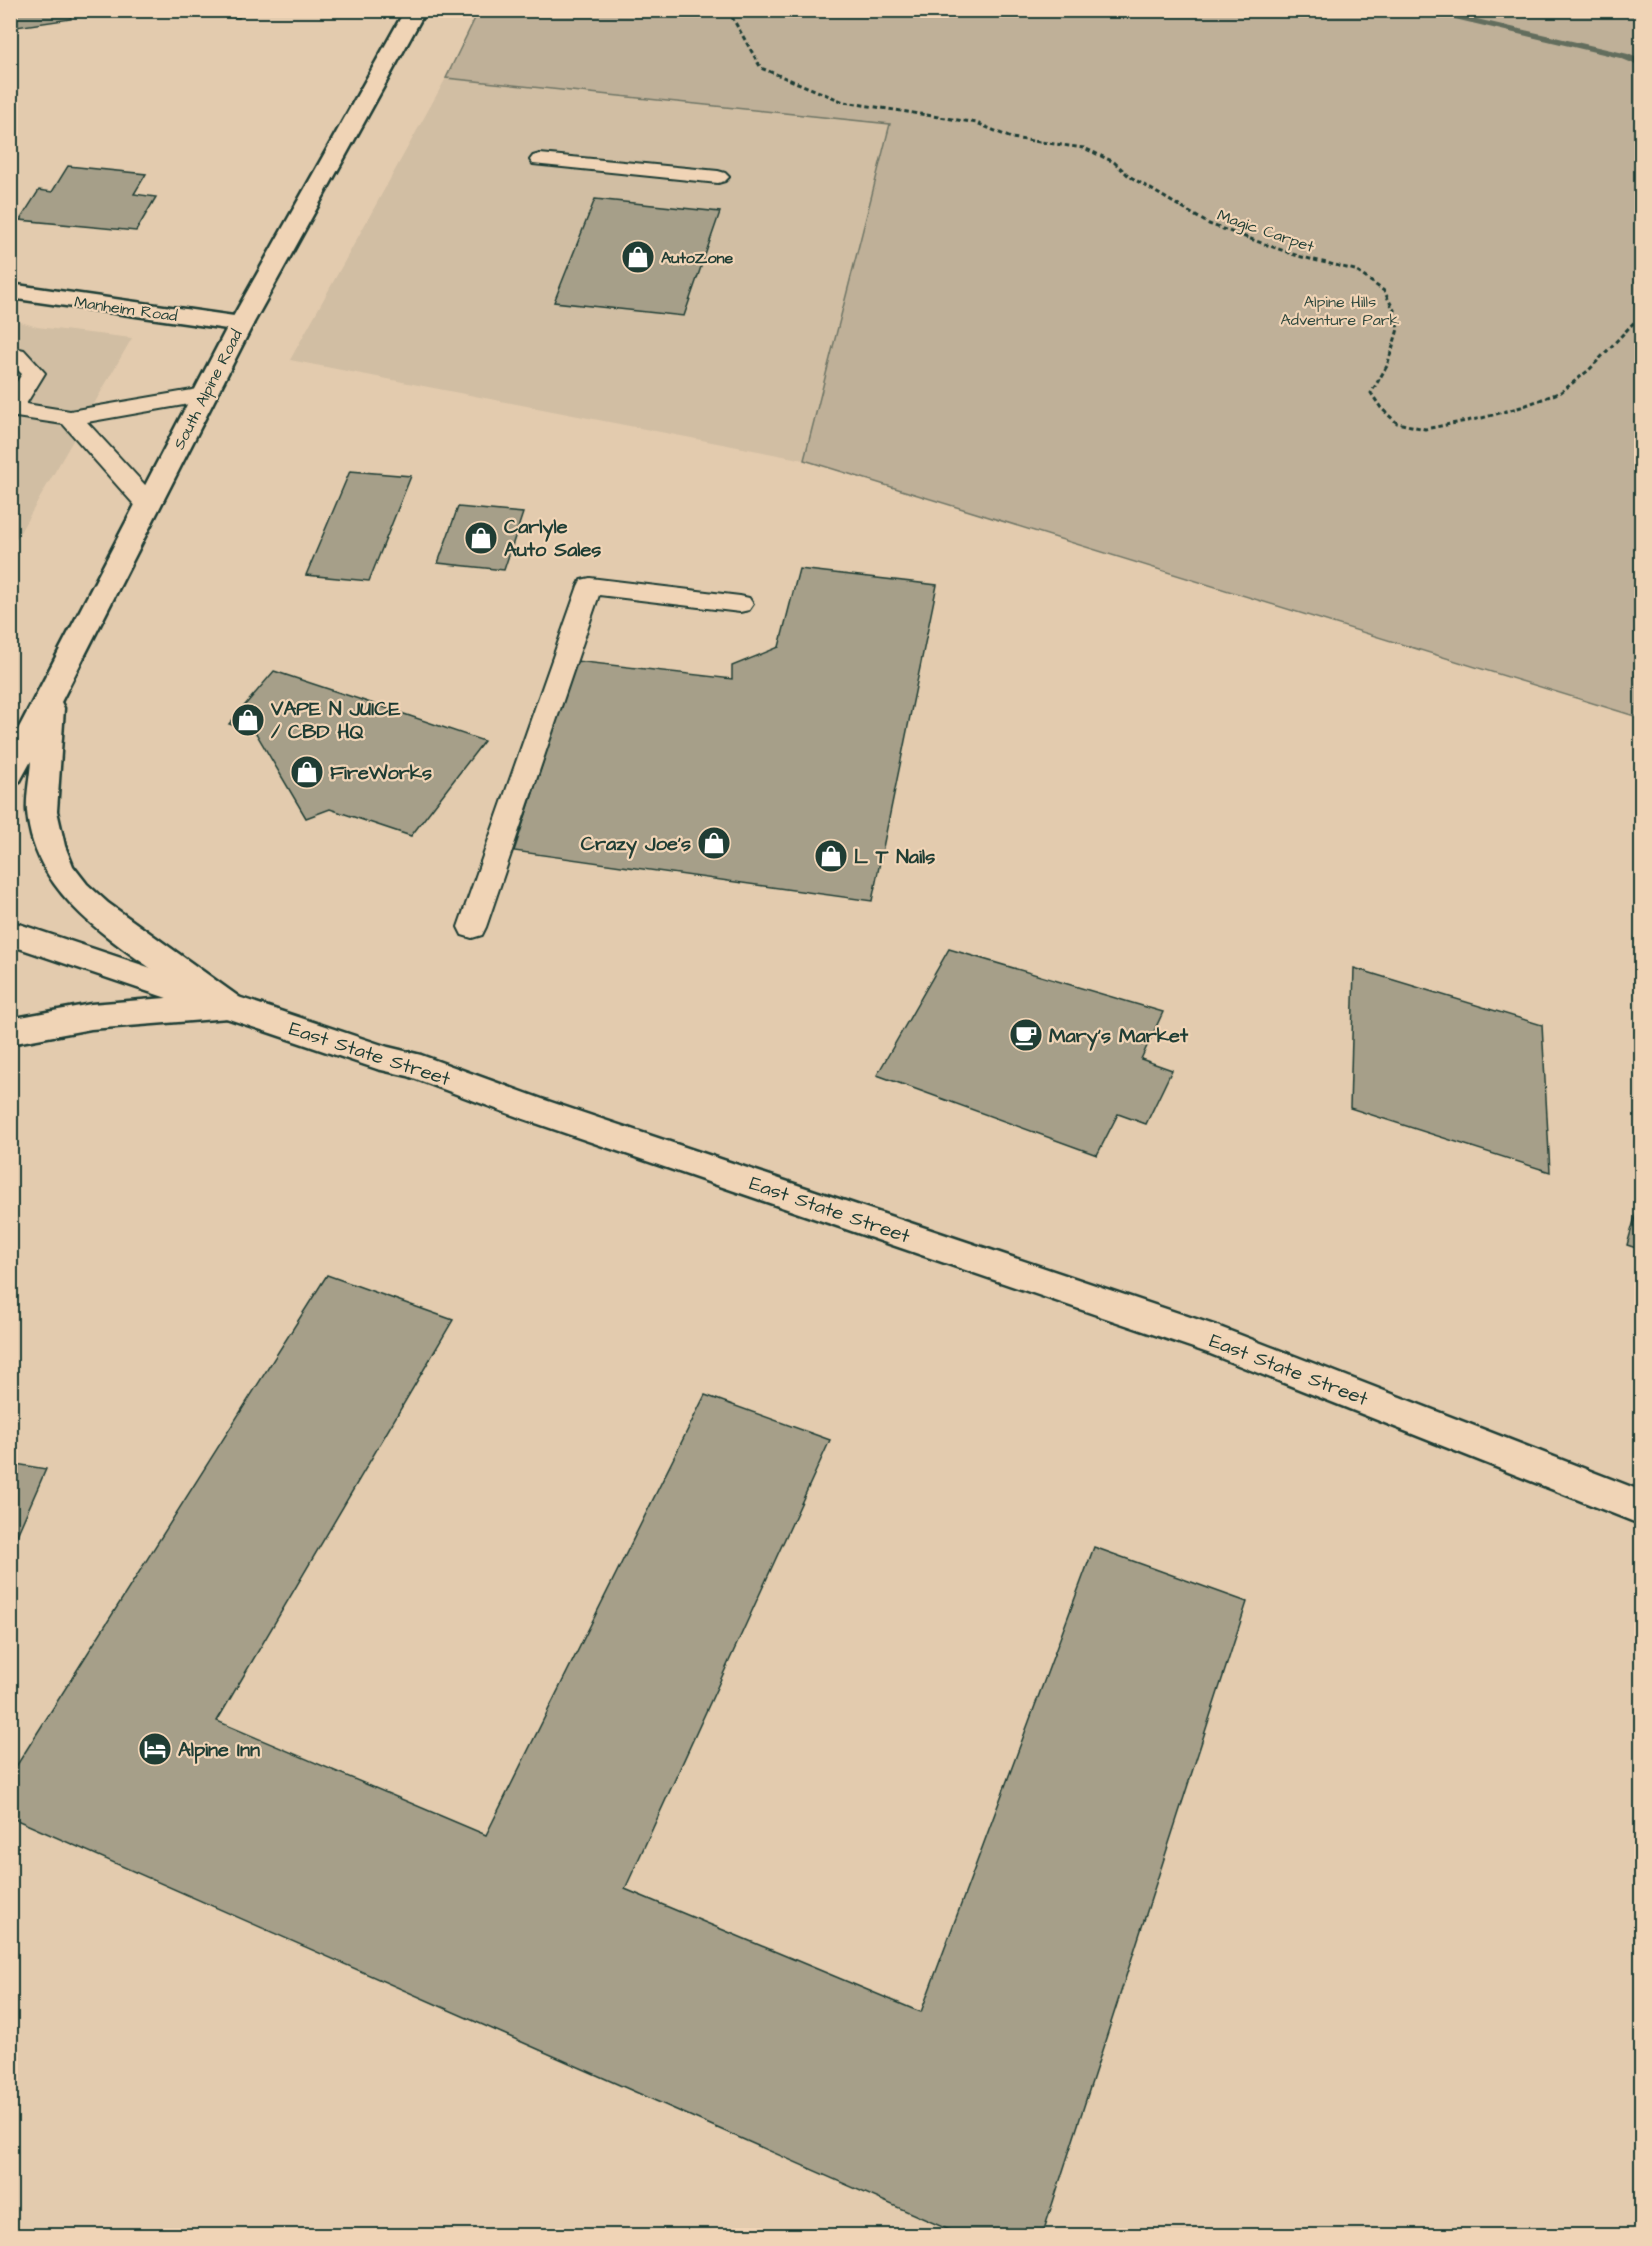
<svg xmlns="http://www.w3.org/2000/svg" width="1652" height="2246" font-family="'Architects Daughter',sans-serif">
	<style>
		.built { fill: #d1bea3 }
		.green { fill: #bfb098; stroke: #6f7666; stroke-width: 1.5 }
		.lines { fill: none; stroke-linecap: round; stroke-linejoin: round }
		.stream { fill: #626d5d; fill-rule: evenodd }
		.building { fill: #a69f89; stroke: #1f3d34; stroke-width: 1.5 }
		.lane-casing { stroke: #1f3d34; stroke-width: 4 }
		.street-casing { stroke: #1f3d34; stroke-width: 5 }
		.secondary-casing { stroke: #1f3d34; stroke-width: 5 }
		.primary-casing { stroke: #1f3d34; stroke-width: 5 }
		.path { stroke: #1f3d34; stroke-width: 3; stroke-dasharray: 4.5 3; stroke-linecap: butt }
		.lane { fill: #f0d4b6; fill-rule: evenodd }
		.street { fill: #f0d4b6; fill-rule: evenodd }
		.secondary { fill: #f0d4b6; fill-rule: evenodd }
		.primary { fill: #f0d4b6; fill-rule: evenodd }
		.labels { text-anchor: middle; stroke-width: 4.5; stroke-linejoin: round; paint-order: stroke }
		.far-street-label { font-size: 16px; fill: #1f3d34; stroke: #f0d4b6 }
		.far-poi-label { font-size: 16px; font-weight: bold; fill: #1f3d34; stroke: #f0d4b6; text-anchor: start }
		.far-park-label { font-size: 16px; fill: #2f483e; stroke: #f0d4b6 }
		.poi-label { font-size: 20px; font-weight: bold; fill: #1f3d34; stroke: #f0d4b6; text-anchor: start }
		.street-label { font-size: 20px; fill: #1f3d34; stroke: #f0d4b6 }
	</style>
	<rect width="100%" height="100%" fill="#e3cbae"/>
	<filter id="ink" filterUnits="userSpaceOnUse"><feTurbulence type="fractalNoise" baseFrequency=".0167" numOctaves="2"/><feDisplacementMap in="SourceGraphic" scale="12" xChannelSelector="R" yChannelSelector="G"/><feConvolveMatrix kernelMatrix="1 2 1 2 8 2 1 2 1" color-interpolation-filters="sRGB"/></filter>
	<g filter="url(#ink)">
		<!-- built -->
		<path class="built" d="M446,78l444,46 -86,336 -514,-100z
			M11,319l26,8 95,11 -121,210z"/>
		<!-- green -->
		<path class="green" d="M479,10l1162,1v707l-837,-258 86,-336 -444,-46z"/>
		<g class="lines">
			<!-- stream -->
			<path class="stream" d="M1417,10h21l190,44 14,6v7l-22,-9z"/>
		</g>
		<!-- building -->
		<path class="building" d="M10,10h59l2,9 -61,9z
			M222,10h21l-4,8 -20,-2z
			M68,166l78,8 -12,20 22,3 -20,34 -116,-11 19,-30 13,2z
			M595,199l125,13 -36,104 -130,-14z
			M350,471l61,5 -42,105 -63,-6z
			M458,507l65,6 -19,57 -66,-7z
			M799,569l138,16 -65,316 -358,-50 62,-190 156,18v-13l47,-19z
			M274,671l133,44 77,26 -73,95 -81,-27 -24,9 -50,-85 -27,-9z
			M949,949l214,63 -22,47 31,11 -26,54 -28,-10 -21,41 -220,-80z
			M1354,968l188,57 8,147 -200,-64z
			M1642,1193v57l-15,-5z
			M327,1275l126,45 -236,401 269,114 219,-440 125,45 -205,449 288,120 8,3 173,-465 153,55 -205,634h-79l-953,-419v-41z
			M10,1463l36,6 -36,82z"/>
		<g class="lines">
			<defs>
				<path id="lane" d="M540,154l178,17 7,2 4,4 -4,4 -7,2 -185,-19 -3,-4 3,-4z
					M10,347l14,3 21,23 -19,31 44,7 134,-23 8,2 4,5 -4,5 -125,22 70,76 3,6 -3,6 -9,2 -9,-2 -76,-86 -47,-7 -6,1v-26l12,-18 -12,-12z
					M590,578l150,18 9,2 4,6 -4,6 -9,2 -141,-17 -113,332 -4,8 -10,3 -10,-3 -4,-8 120,-341 3,-6z"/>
				<path id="street" d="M10,284l231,33 9,2 3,5 -3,5 -9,2 -231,-33z"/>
				<path id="secondary" d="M405,10h21l-173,314 -192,378 3,6 -7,103 8,35 8,20 14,18 21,19 131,94 5,9 -5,9 -11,3 -137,11 -81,15v-25l81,-15 100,-8c-66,-48 -157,-94 -164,-185 -1,-16 3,-34 4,-50l-11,20 -10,3v-39l219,-421z"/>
				<path id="primary" d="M10,921l378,126 33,8 121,44 675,227 425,165v34l-434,-172 -690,-236 -110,-41 -31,-7 -367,-124z"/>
			</defs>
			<!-- lane casing -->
			<use href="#lane" class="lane-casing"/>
			<!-- street casing -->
			<use href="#street" class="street-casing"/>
			<!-- secondary casing -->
			<use href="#secondary" class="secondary-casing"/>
			<!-- primary casing -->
			<use href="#primary" class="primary-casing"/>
			<!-- path -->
			<path class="path" d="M728,10l33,58 83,34 133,21 34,15 73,10 30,14 15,14 80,48 89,32 57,14 29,21 10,19 4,19 -11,37 -16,27 10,15 16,15 28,6 57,-11 39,-11 40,-15 28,-22 53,-56"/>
			<!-- lane -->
			<use href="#lane" class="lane"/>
			<!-- street -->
			<use href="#street" class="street"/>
			<!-- secondary -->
			<use href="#secondary" class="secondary"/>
			<!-- primary -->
			<use href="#primary" class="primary"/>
		</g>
	</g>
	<!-- icons -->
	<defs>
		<symbol id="shop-disc" viewBox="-11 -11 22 22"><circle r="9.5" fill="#1f3d34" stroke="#f0d4b6"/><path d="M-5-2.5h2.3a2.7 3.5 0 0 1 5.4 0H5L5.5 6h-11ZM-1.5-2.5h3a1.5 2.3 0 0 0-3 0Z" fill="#fff"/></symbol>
		<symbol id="cafe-disc" viewBox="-11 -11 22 22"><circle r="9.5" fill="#1f3d34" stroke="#f0d4b6"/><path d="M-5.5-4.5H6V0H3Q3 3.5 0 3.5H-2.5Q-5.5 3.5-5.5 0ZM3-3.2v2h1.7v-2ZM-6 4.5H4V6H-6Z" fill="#fff"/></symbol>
		<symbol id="hotel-disc" viewBox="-11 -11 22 22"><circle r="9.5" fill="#1f3d34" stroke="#f0d4b6"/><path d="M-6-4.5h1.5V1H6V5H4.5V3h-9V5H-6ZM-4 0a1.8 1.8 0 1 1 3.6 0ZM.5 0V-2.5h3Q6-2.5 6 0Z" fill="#fff"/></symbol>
	</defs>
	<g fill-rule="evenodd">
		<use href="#shop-disc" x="619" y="238" width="38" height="38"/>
		<use href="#shop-disc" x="462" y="519" width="38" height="38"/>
		<use href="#shop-disc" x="229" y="701" width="38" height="38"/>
		<use href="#shop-disc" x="288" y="753" width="38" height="38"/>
		<use href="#shop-disc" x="695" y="824" width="38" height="38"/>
		<use href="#shop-disc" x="812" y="837" width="38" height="38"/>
		<use href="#cafe-disc" x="1007" y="1016" width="38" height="38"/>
		<use href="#hotel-disc" x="136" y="1730" width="38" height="38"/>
	</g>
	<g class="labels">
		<!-- far-street labels -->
		<g class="far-street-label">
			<text transform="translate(1266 230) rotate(19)" y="6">Magic Carpet</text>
			<text transform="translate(126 308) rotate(8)" y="6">Manheim Road</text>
			<text transform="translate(207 389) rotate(-63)" y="6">South Alpine Road</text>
		</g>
		<!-- far-poi labels -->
		<g class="far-poi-label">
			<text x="661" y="263">AutoZone</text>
		</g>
		<!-- far-park labels -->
		<g class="far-park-label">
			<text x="1340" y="307">Alpine Hills<tspan x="1340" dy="18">Adventure Park</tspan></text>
		</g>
		<!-- poi labels -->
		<g class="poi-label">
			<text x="504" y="533">Carlyle<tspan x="504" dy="23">Auto Sales</tspan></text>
			<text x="271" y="715">VAPE N JUICE<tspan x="271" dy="23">/ CBD HQ</tspan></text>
			<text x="330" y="779">FireWorks</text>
			<text x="691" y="850" text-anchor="end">Crazy Joe's</text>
			<text x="854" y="863">L T Nails</text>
			<text x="1049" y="1042">Mary's Market</text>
			<text x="178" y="1756">Alpine Inn</text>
		</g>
		<!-- street labels -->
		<g class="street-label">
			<text transform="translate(370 1053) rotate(18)" y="7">East State Street</text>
			<text transform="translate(830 1209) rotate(19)" y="7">East State Street</text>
			<text transform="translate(1289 1369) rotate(21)" y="7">East State Street</text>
		</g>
	</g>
	<!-- margin -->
	<rect width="1652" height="2246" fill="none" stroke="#f0d4b6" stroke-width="36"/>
	<rect x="18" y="18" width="1616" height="2210" fill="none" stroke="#1f3d34" stroke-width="2" filter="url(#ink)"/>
</svg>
